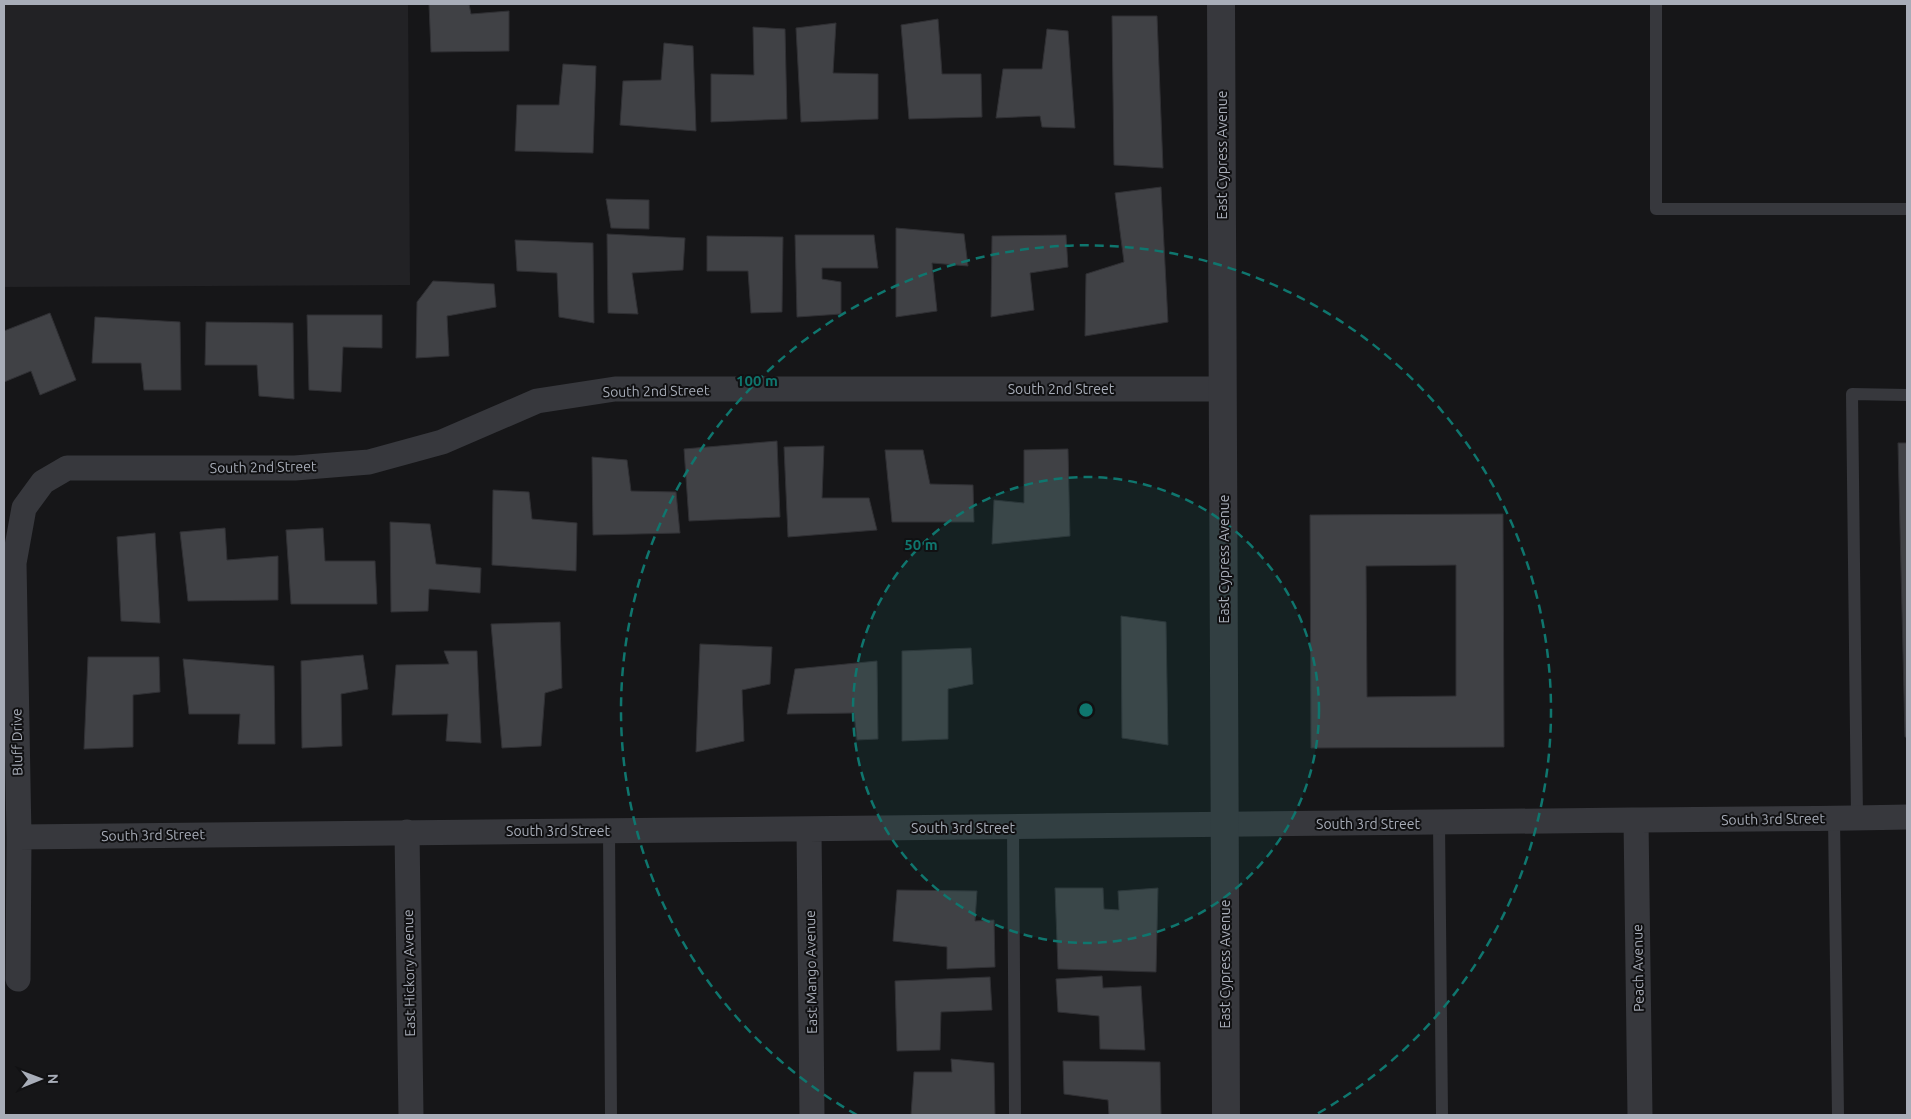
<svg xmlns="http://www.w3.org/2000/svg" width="1911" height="1119" font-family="Ubuntu,sans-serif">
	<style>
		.built { fill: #222225 }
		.building { fill: #404145; stroke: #303034; fill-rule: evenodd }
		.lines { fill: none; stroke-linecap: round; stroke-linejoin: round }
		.service { stroke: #37383d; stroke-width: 12 }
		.minor { stroke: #37383d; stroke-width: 25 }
		.tertiary { stroke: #37383d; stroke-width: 28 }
		.ring { fill: none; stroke: #0f766e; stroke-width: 2.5; stroke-dasharray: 9 6 }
		.labels { text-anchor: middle; stroke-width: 4; stroke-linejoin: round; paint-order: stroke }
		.street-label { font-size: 14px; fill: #a8adb8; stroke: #111113 }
		.centre { fill: #0f766e; stroke: #111113; stroke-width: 2.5 }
		.ring-label { font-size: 15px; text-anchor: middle; font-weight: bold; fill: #0f766e; stroke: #111113; stroke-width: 4; stroke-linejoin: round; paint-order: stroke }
	</style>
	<rect width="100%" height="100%" fill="#161618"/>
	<!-- built -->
	<path class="built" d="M4,4h404l2,281 -406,2z"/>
	<!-- building -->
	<path class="building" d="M429,4h40l2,10 38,-3v40l-78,1z
		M1112,16h45l6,152 -49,-3z
		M938,19l4,55h39l1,43 -73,2 -8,-94z
		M836,23l-3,50 45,1v45l-77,3 -5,-94z
		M753,27l32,2 2,90 -76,3v-48l43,1z
		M1047,29l21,2 7,97 -33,-1 -2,-11 -44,2 7,-49h39z
		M664,43l29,3 3,85 -76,-6 3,-44 38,-1z
		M563,64l33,2 -3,87 -78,-2 2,-46h42z
		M1161,187l7,135 -83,14 1,-62 38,-12 -9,-69z
		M606,199l43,1v29l-38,-1z
		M896,228l68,6 4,32 -36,-3 5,48 -41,6z
		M607,234l78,4 -2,32 -51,3 6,41 -30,-1z
		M795,235h79l4,33h-56v11l19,3v32l-44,3z
		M1066,235l2,32 -38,6 4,37 -43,7 1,-81z
		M707,236l76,1 -1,75 -31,1 -3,-42h-41z
		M515,240l78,3 1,80 -35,-6 -2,-44 -40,-2z
		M433,281l61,3 2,23 -49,9 2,40 -33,2 1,-56z
		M50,313l26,67 -36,15 -9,-24 -27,11v-51z
		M307,315h75v33l-39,-1 -2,45 -32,-2z
		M95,317l85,5 1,68h-37l-3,-27h-49z
		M206,322l87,1 1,76 -35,-3 -2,-31h-52z
		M777,441l3,76 -91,4 -5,-72z
		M1898,443h9v294h-2z
		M824,446l-2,52h47l8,32 -89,7 -4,-90z
		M1068,449l2,87 -78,8 2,-44 30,3v-53z
		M885,450h38l7,34 43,1 1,37h-82z
		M592,457l35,3 4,31 45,1 4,41 -87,2z
		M493,490l36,2 3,27 45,4 -1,48 -84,-6z
		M1503,514l1,233 -193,1 -1,-233zM1456,565v131l-89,1 -1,-131z
		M390,522l40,2 6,40 45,4 -1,25 -51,-4 -1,22 -37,1z
		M225,528l2,32 51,-4v44l-90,1 -8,-69z
		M323,528l2,33h50l2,43h-86l-5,-74z
		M155,533l5,90 -39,-2 -4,-84z
		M1121,616l45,6 2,123 -46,-7z
		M560,622l2,66 -17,5 -4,53 -39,2 -11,-124z
		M700,644l72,3 -2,37 -28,6 2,51 -48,11z
		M971,648l2,36 -25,5v50l-46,2v-90z
		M444,651h33l4,92 -35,-2 2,-27 -56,1 4,-50 53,-1z
		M363,655l5,34 -27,5 1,52 -40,2 -1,-87z
		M88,657h71l1,35 -27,3v52l-49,2z
		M183,659l91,7 1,78h-37l2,-30h-51z
		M877,661l1,78 -21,1 -3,-27 -67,1 8,-45z
		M1055,888h48l1,21 15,1 -1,-19 40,-3 -2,84 -98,-3z
		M897,890l80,1 -2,30 19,-1 1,47 -48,2v-22l-54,-6z
		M1102,976l1,12 38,-2 4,64 -45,-1 -1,-33 -41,-4 -2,-33z
		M990,977l2,33 -51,2 -1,38 -43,1 -2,-70z
		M951,1059l43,4 1,52h-84l3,-43h38z
		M1063,1061l97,1 1,53h-52l-1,-15 -44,-6z"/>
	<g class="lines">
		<!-- service -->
		<path class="service" d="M1656,4v205h251
			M1834,818l4,297
			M1857,818l-5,-424 55,1
			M1439,823l3,292
			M1013,828l2,287
			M609,831l2,284"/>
		<!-- minor -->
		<path class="minor" d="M1636,820l4,295
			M809,829l3,286
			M407,832l4,283
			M19,837c537,-8 1075,-9 1613,-17 92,-1 184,-1 275,-3
			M18,979l1,-142 -5,-274 10,-55 19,-26 24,-14h228l74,-6 73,-20 95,-41 78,-12h608"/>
		<!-- tertiary -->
		<path class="tertiary" d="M1221,4l5,1111"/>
	</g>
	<!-- distance rings -->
	<circle cx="1086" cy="710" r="233" fill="#0f766e" fill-opacity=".12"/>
	<g class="ring">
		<circle cx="1086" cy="710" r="233"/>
		<path d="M857 1115A465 465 0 1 1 1315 1115"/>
	</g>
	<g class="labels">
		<!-- street labels -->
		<g class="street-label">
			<text transform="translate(1222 155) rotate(-90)" y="5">East Cypress Avenue</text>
			<text x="1061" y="394">South 2nd Street</text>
			<text transform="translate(656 391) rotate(-1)" y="5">South 2nd Street</text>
			<text transform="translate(263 467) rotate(-1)" y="5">South 2nd Street</text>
			<text transform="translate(1224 559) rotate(-90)" y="5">East Cypress Avenue</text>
			<text transform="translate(17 742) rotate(-91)" y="5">Bluff Drive</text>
			<text transform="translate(1773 819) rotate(-1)" y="5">South 3rd Street</text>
			<text x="1368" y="829">South 3rd Street</text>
			<text x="963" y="833">South 3rd Street</text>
			<text x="558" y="836">South 3rd Street</text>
			<text transform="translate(153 835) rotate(-1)" y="5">South 3rd Street</text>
			<text transform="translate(1225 964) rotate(-90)" y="5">East Cypress Avenue</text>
			<text transform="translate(1638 968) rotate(-91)" y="5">Peach Avenue</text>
			<text transform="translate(811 972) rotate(-91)" y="5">East Mango Avenue</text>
			<text transform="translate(409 973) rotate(-91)" y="5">East Hickory Avenue</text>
		</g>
	</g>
	<circle cx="1086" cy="710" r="8" class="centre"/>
	<g class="ring-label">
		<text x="757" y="386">100 m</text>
		<text x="921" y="550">50 m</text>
	</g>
	<!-- border -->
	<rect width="1911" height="1119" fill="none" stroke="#a8adb8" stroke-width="10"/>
	<!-- north arrow -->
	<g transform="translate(40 1079) rotate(89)" stroke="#111113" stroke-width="4" paint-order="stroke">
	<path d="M0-4L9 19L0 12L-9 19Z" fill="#a8adb8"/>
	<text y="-8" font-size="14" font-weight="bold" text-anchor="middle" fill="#a8adb8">N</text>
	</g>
</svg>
